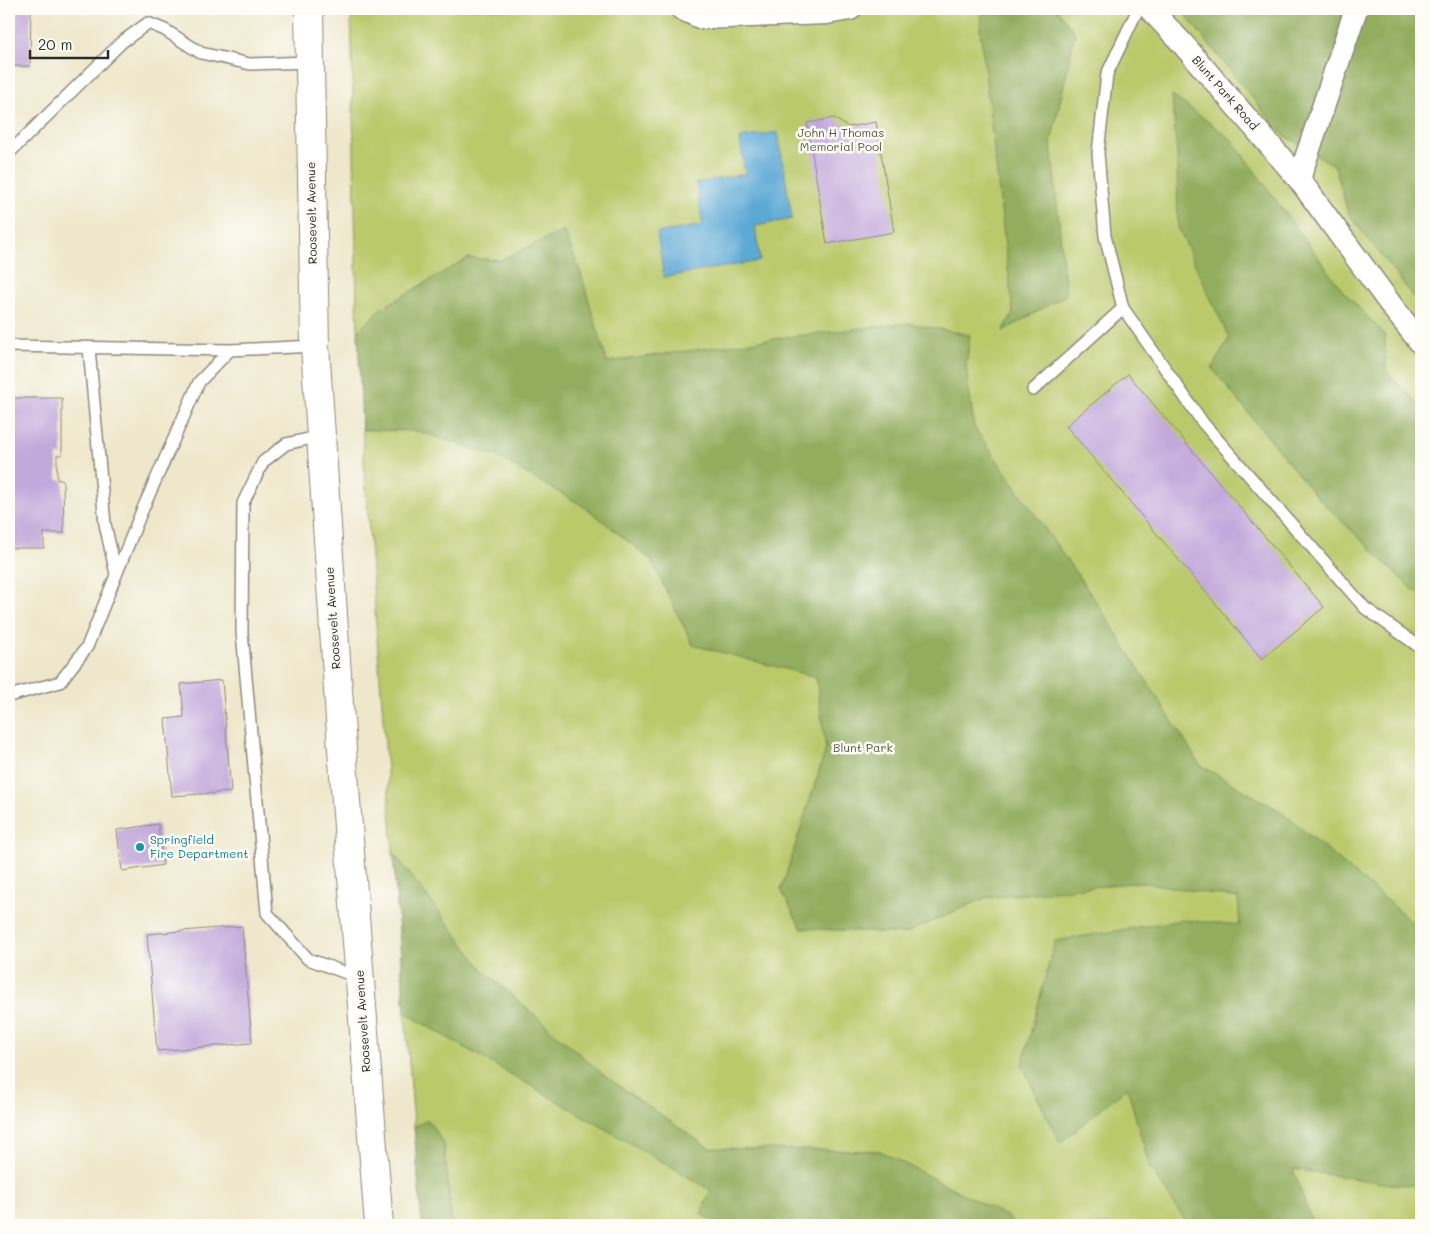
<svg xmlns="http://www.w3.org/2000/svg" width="1430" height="1234" font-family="Mali,sans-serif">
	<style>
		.green { fill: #bac96b; stroke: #727a4b }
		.forest { fill: #93ad5f; stroke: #5f6c45 }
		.water { fill: #5da9d6; stroke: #446a80 }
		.building { fill: #c2a9db }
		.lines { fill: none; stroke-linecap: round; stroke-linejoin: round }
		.service-casing { stroke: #8d897b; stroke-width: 14 }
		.minor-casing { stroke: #8d897b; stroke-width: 25 }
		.primary-casing { stroke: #8d897b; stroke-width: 30 }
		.service { stroke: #fff; stroke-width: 11 }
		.minor { stroke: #fff; stroke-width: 22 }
		.primary { stroke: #fff; stroke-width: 28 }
		.culture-dot { fill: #0f9aa8; stroke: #fdfcf7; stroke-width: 2 }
		.labels { text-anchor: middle; stroke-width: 5; stroke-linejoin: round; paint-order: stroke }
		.street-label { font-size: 12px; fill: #2b2b2b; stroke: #fdfcf7 }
		.park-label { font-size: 12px; fill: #565a3e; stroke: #fdfcf7 }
		.culture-label { font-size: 12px; fill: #0d838f; stroke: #fdfcf7; text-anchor: start }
	</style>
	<rect width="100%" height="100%" fill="#fdfcf7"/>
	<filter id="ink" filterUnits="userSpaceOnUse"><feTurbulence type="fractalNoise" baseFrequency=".02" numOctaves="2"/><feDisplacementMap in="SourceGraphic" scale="10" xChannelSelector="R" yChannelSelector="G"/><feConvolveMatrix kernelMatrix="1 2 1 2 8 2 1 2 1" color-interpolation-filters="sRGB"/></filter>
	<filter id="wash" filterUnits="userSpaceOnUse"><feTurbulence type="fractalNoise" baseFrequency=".0096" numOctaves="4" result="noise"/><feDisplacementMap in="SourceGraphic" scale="20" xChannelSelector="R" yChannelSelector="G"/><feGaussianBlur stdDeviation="1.12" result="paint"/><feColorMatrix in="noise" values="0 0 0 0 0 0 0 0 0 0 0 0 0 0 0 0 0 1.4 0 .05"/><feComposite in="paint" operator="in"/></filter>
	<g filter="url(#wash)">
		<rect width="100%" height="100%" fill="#efe7cb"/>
		<!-- green -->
		<path class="green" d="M351,9h1070v1216h-999l-17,-213 -41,-548 -7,-157z"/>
		<!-- forest -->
		<path class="forest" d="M993,9h64l18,24 -24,110 15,152 -63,36 10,-18 -33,-284 2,-17z
			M1182,9h239v297l-73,-93 -13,-47 -54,-33 -94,-116z
			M1172,95l59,44 111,151 43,45 1,36 35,37v184l-7,-1 -99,-96 -103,-127 17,-30 -51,-111 -1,-71z
			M564,231l17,43 26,88 180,-25 121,-14 62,12 -4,32 8,60 123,176 103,162 80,46 141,118v257l-31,-2 -97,-15 20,56h-125l-38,-57 -23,-81 -67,56 -38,-78 33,-124 127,-21 58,5 -2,-27 -98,-16 -155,16 -81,36 -103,-6 -20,-38 45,-141 -10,-72 -123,-32 -42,-85 -63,-51 -92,-53 -78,-25 -56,-1 -4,-98 22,-23 88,-51 32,2z
			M393,852l92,120 121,105 103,71 171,3 128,66 7,8h-297l-17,-11 10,-24 -299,-173 -7,-5z
			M428,1120l16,24 8,81h-30l-8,-98z"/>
		<!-- water -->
		<path class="water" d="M778,132l14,87 -37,7 5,35 -96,16 -7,-44 46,-8 -7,-42 49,-9 -5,-36z"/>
		<g id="blocks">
			<!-- building -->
			<path class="building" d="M9,9l22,1 -1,56h-18l-3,3z
				M834,118l14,9 28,-5 18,110 -67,12 -20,-121z
				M1128,374l196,233 -62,52 -196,-233z
				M9,398h53v57h-5v25h6l1,53h-20v15h-35z
				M222,680l9,112 -59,4 -7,-77 19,-2 -3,-33z
				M158,824l5,41 -41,6 -5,-41z
				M242,926l10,117 -95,8 -10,-117z"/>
		</g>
	</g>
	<g filter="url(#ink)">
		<use href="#blocks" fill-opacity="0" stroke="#8d897b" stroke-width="1"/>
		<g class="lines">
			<defs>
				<path id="service" d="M1138,9l-31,65 -9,79 7,83 18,72 80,115 162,185 56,40
					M9,153l113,-111 26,-19 17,7 36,23 49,11 60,-2
					M9,346l221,4
					M89,348l16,176 11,50
					M1033,390l90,-82
					M321,436l-35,8 -23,18 -20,41 -1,129 25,281 41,46 52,19
					M9,696l51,-14 27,-35 54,-134 58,-131 31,-32 85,-4"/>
				<path id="minor" d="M682,9l20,9 125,-5 23,-4
					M1150,9l32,34 117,136 95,130 27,34
					M1299,179l57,-170"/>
				<path id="primary" d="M309,9l6,337 27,403 37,476"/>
			</defs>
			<!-- service casing -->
			<use href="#service" class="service-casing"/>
			<!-- minor casing -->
			<use href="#minor" class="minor-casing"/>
			<!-- primary casing -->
			<use href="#primary" class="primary-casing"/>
			<!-- service -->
			<use href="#service" class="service"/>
			<!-- minor -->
			<use href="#minor" class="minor"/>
			<!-- primary -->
			<use href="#primary" class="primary"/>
		</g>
	</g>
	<!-- markers -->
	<circle class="culture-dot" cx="140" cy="847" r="5"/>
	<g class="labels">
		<!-- street labels -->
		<g class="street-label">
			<text transform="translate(1225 93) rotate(49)" y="4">Blunt Park Road</text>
			<text transform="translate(312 213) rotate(-91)" y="4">Roosevelt Avenue</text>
			<text transform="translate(333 618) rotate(-94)" y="4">Roosevelt Avenue</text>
			<text transform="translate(363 1021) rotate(-94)" y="4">Roosevelt Avenue</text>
		</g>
		<!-- park labels -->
		<g class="park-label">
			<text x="841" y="137">John H Thomas<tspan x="841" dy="14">Memorial Pool</tspan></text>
			<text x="863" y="752">Blunt Park</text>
		</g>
		<!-- culture labels -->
		<g class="culture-label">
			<text x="150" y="844">Springfield<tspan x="150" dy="14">Fire Department</tspan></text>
		</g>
	</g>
	<!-- margin -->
	<rect width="1430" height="1234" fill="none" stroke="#fdfcf7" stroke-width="30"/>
	<!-- scale -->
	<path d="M30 50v8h78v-8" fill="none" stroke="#2b2b2b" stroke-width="2.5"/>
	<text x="38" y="50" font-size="15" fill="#2b2b2b" stroke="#fdfcf7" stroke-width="4" paint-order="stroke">20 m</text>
</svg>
